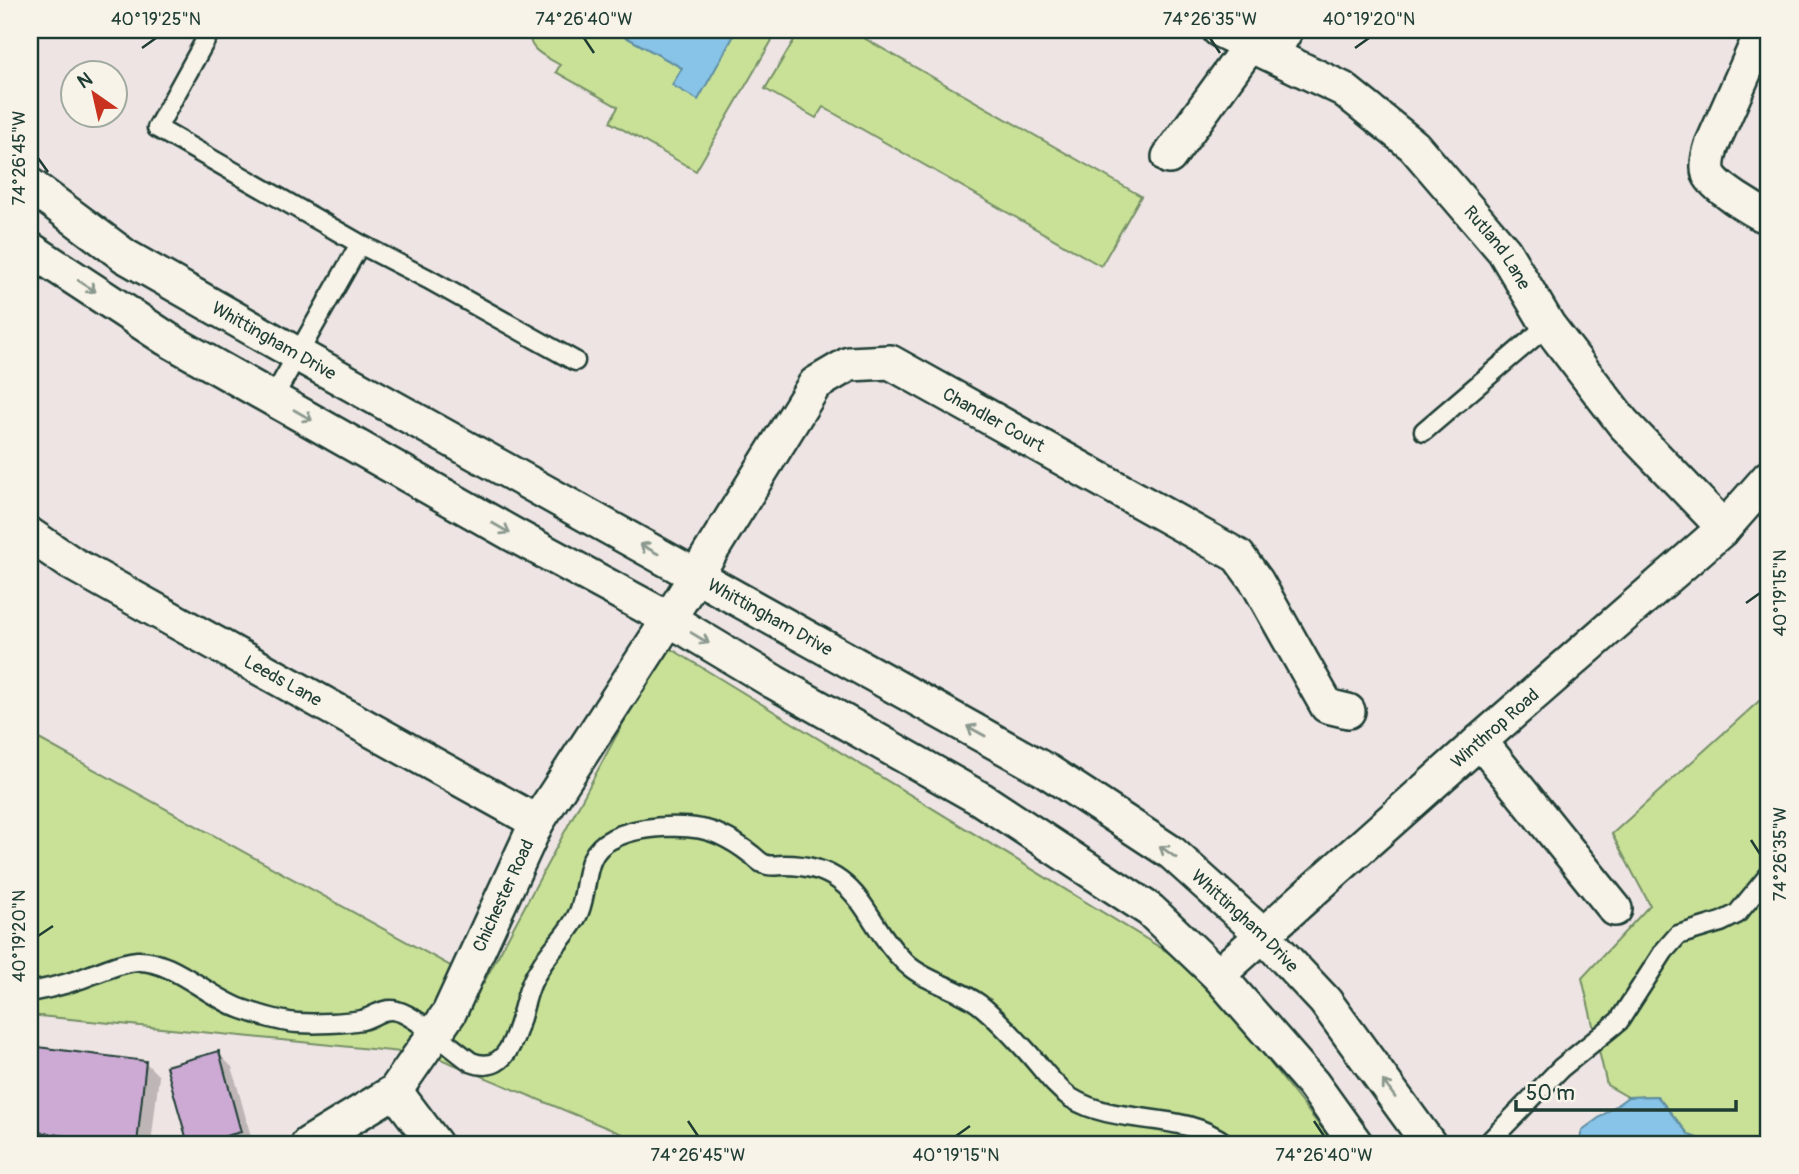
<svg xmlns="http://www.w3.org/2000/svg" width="1799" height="1174" font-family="Pangolin,sans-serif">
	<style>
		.green { fill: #c9e197; stroke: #748f66; stroke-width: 2 }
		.water { fill: #88c3e8; stroke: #5e8da0; stroke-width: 2 }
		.shadow { fill: #0003 }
		.building { fill: #ccaad4; stroke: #1f3d34; stroke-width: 2 }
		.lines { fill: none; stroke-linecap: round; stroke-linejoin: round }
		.lane-casing { stroke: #1f3d34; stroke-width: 23 }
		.street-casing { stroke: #1f3d34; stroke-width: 38 }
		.lane { stroke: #f7f3e8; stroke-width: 18 }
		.street { stroke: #f7f3e8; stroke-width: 33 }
		.oneway { stroke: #8b988e }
		.ticks { fill: none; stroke: #1f3d34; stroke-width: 2.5 }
		.labels { text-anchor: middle; stroke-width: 5; stroke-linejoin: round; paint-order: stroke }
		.street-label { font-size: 18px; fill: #1f3d34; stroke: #f7f3e8 }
		.neatline { fill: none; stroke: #1f3d34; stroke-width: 2.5 }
		.ticks-label { font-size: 18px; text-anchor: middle; fill: #1f3d34 }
	</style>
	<rect width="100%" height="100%" fill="#eee4e4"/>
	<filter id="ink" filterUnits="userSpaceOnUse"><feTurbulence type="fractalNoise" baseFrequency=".0143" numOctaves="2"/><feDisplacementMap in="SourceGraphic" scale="14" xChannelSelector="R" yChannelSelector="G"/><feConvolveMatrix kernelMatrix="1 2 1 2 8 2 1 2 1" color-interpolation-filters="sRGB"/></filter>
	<g filter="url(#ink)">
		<!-- green -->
		<path class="green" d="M531,30h247l-82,141 -86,-49 8,-15 -62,-35 4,-7c-14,-9 -35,-15 -29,-35z
			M800,30h65l2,1 -3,7 277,158 -40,70 -278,-159 -7,11 -51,-29z
			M665,645l532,325 137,174h-688l-215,-89 -401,-40v-281l453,250z
			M1769,692v452h-57l-23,-9 -32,-39 -29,1 -21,-12 -25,-107 68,-73 -38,-71z"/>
		<!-- water -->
		<path class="water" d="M613,30h124l-39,70 -26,-15 10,-17z
			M1657,1096l32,39 23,9h-133l3,-14 46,-33z"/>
		<!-- shadow -->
		<path class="shadow" d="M30,1048l115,14 14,14 -8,68h-105l-16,-2z
			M218,1053l14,14 21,77h-64l-21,-76z"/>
		<!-- building -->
		<path class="building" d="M30,1046l116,15 -9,83 -56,-4v-2l-51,-7z
			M219,1051l22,81 -45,12h-8l-22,-78z"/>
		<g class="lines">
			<defs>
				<path id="lane" d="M211,30l-54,98 203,116
					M273,398l87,-154 68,35 147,82
					M1424,431l124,-106
					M30,992c22,-4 45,-10 66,-19 14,-5 26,-11 41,-12 34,-2 71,36 105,48 17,6 38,13 56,14 18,1 46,0 64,-3 12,-3 21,-13 35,-9 18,4 57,39 74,51 44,17 48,-48 59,-75 2,-6 6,-13 10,-19 10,-19 30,-35 39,-56 11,-27 2,-58 33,-73 26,-14 82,-17 108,-4 11,5 22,12 32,20 4,3 7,7 12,9 7,3 14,1 21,1 20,0 39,4 55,16 26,19 36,51 58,74 4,4 7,8 11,11 20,17 49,22 70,38 19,15 36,34 52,52 13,15 24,31 40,42 47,29 111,12 155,46
					M1487,1144l74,-76 58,-47 45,-70 14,-16 43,-13 16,-8 32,-39"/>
				<g id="street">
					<path id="s1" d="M1219,30l124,59 71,57 90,105 44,74 75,98 101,105"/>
					<path d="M1763,30l-51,115c-3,9 -6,20 -3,29 6,14 46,37 60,44"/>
					<path d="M1272,54l14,-24"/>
					<path d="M1169,157l81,-112"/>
					<path id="s2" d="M30,185l95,71 172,98 750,417 125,82 91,82 62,66 104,143"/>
					<path d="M30,249l137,90 345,195 157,85 105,63 207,117 169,111 68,65 95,109 43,60"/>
					<path id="s3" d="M30,535l41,28 466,259"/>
					<path d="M1480,741l135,168"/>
					<path id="s4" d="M1218,975l262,-234 244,-213 45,-51"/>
					<path d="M395,1091l40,53"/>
					<path id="s5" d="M308,1144l87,-53 54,-78 88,-191 132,-203 146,-235 34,-20 41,-2 348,194 19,26 70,124 21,5"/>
				</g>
			</defs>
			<!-- lane casing -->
			<use href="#lane" class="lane-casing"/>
			<!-- street casing -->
			<use href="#street" class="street-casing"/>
			<!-- lane -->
			<use href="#lane" class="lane"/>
			<!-- street -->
			<use href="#street" class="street"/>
		</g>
		<!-- one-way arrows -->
		<defs><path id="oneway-shaft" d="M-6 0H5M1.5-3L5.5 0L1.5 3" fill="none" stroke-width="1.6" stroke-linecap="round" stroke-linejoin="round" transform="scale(1.75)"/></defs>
		<g class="oneway">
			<use href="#oneway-shaft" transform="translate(87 286) rotate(33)"/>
			<use href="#oneway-shaft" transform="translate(303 415) rotate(30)"/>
			<use href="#oneway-shaft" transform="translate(501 528) rotate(30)"/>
			<use href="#oneway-shaft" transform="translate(649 549) rotate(-151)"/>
			<use href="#oneway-shaft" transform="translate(700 638) rotate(31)"/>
			<use href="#oneway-shaft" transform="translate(976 731) rotate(-151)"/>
			<use href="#oneway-shaft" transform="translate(1168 852) rotate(-144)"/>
			<use href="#oneway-shaft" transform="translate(1389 1089) rotate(-126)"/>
		</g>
	</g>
	<!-- ticks -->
	<path class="ticks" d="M584,38l10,15M1210,38l10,15M142,48l14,-10M1355,48l14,-10M38,158l10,14M1746,603l14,-10M1751,840l9,14M38,936l15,-10M688,1121l10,15M1314,1121l10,15M956,1136l14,-10"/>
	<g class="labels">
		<!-- street labels -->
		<g class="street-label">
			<text dy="6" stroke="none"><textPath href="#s1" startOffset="360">Rutland Lane</textPath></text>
			<text dy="6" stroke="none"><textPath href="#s2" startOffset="290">Whittingham Drive</textPath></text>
			<text dy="6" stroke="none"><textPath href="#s5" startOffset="1125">Chandler Court</textPath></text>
			<text dy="6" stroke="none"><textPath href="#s2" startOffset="858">Whittingham Drive</textPath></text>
			<text dy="6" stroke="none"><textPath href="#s3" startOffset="292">Leeds Lane</textPath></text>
			<text dy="6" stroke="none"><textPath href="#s4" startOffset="371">Winthrop Road</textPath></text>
			<text dy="6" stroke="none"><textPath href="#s5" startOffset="326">Chichester Road</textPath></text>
			<text dy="6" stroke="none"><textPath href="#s2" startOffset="1424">Whittingham Drive</textPath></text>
		</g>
	</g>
	<!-- margin -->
	<rect width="1799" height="1174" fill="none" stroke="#f7f3e8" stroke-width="77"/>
	<!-- north arrow -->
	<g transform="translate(94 94) rotate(326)"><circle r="33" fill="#f7f3e8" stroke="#a1aaa0" stroke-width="2"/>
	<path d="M0-5L12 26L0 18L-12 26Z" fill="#c8321e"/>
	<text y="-10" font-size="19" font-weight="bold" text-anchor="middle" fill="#1f3d34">N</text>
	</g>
	<!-- scale -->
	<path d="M1516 1100v10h220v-10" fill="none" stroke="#1f3d34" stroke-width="3.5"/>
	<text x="1526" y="1100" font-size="21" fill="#1f3d34" stroke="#f7f3e8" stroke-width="5" paint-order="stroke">50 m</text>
	<rect x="38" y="38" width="1722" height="1098" class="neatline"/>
	<g class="ticks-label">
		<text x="156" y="25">40°19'25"N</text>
		<text x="584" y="25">74°26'40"W</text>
		<text x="1210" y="25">74°26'35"W</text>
		<text x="1369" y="25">40°19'20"N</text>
		<text transform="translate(19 158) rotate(-90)" y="6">74°26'45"W</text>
		<text transform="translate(1780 593) rotate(-90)" y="6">40°19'15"N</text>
		<text transform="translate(1780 854) rotate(-90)" y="6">74°26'35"W</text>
		<text transform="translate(19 936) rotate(-90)" y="6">40°19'20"N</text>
		<text x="698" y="1161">74°26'45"W</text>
		<text x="956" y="1161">40°19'15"N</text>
		<text x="1324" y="1161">74°26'40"W</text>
	</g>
</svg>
